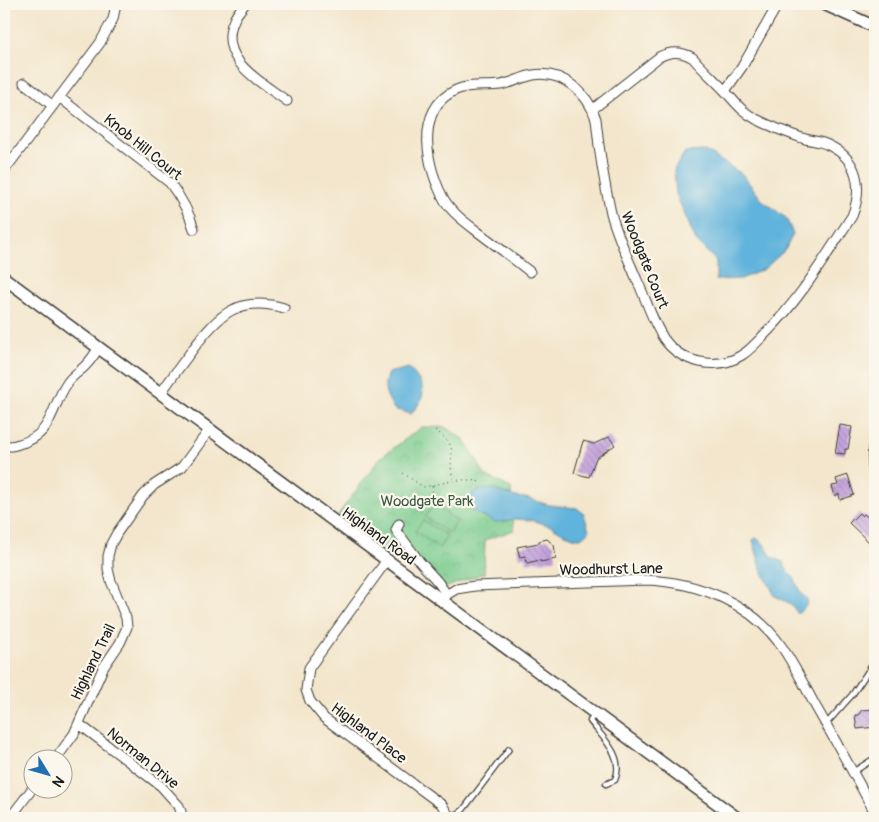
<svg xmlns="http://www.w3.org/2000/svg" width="879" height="822" font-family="Pangolin,sans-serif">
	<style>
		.park { fill: url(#park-crowns); stroke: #4a7354 }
		.garden { fill: #77ca8c; stroke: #4a7354 }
		.water { fill: #60b3dc; stroke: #3e687c }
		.building { fill: url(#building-back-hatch) }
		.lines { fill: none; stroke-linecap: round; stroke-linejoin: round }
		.lane-casing { stroke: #3c3a36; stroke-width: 7 }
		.street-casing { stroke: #3c3a36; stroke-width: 11 }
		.secondary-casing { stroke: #3c3a36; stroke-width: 14 }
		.path { stroke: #3c3a36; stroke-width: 1; stroke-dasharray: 1 4; stroke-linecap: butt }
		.lane { stroke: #fff; stroke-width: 4.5 }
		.street { stroke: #fff; stroke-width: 9 }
		.secondary { stroke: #fff; stroke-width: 11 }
		.labels { text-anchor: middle; stroke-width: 4.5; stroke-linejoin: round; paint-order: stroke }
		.street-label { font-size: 15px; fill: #1c1c1c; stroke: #fbf7ec }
		.park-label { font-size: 15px; fill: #3c5943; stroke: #fbf7ec }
	</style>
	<defs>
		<pattern id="park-crowns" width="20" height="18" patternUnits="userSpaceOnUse" patternTransform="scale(1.25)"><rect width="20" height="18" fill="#77ca8c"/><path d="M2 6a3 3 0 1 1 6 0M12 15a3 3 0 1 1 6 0" fill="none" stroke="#66ad78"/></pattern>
		<pattern id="building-back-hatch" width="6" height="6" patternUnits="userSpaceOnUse" patternTransform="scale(1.25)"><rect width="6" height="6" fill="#c09cdc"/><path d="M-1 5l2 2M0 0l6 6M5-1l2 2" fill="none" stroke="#9b7eb2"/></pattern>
	</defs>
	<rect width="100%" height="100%" fill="#fbf7ec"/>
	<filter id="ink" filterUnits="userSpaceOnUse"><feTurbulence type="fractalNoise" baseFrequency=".02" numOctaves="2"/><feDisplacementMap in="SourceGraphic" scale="10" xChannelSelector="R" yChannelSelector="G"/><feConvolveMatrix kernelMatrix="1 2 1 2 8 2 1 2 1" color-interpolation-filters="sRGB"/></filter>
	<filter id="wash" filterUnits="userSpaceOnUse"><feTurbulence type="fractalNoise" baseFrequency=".0096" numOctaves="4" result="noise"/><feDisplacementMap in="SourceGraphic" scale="20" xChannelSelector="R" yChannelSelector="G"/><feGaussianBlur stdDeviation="1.12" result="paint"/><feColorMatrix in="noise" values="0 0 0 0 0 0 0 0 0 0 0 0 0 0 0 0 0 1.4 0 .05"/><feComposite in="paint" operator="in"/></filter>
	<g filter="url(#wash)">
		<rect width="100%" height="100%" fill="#f3e6cc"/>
		<!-- park -->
		<path class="park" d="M422,427h23l20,13 20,35 26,13 3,42 -29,10 -1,33 -42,16 -104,-74 42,-57z"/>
		<!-- garden -->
		<path class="garden" d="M433,505l24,16 -8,12 -24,-16z
			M423,520l24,16 -8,12 -24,-17z"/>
		<!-- water -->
		<path class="water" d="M706,151l36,23 20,26 24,18 7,16 -8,16 -21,19 -23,10 -25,1v-19l-20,-20 -20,-47 -2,-24 11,-18z
			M409,368c17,19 19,27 2,46l-17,-5c-7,-13 -13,-20 -6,-36z
			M490,489l26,8 10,1 23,7 28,3 7,6 5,17 -8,7h-5l-13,-5 -12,-7 -20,-6 -16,-1 -14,3h-6l-17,-8 -7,-5c-4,-8 -1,-14 6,-19z
			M756,538l8,6 8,13 11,5 5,10 5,4 8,17 7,7 -2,6 -8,8 -7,-10 -16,-8 -14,-27 -8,-29z"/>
		<g id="blocks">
			<!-- building -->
			<path class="building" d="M840,425l12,2 -4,22h-3v5l-10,-1z
				M609,437l6,8 -19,13 -7,19 -15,-4 9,-32 11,3z
				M848,475l6,20 -14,5 -1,-6 -4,2 -3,-10 6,-1 -2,-6z
				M859,513l3,3 2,-2 11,9v19l-3,3 -23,-22z
				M547,539l7,6 2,14 -16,3v-2l-13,3 -2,-7 -5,1 -3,-10 22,-4v-2z
				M875,709v18l-18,2 -2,-14h3l4,-5z"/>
		</g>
	</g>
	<g filter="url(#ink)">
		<use href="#blocks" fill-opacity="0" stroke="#3c3a36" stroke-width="1"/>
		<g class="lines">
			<defs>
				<path id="lane" d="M594,714l-4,7c13,17 35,36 25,59l-9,4
					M826,724l26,-29 23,-34
					M853,772l22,-14
					M449,816l10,-3 4,-3 46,-61"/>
				<path id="street" d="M245,4c-4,5 -9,10 -11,16 -18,39 27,62 53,81
					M24,83l29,23
					M725,91l17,-24 36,-63
					M59,97l111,86c11,15 19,28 24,46
					M4,171l96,-128 13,-24 3,-15
					M530,272c-16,-13 -32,-25 -48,-37 -13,-10 -28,-20 -37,-34 -18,-31 -32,-92 11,-111 13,-6 30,-3 45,-5 11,-2 21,-8 32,-10 29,-5 55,18 63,44 3,31 8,63 15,94 6,23 17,45 26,67 9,19 15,41 27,59 17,24 53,32 78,16 8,-5 15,-13 22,-20 36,-35 61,-78 88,-119 11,-28 7,-57 -24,-71 -8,-4 -17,-4 -26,-7 -15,-5 -32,-12 -46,-19 -14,-7 -21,-17 -31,-28 -10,-11 -22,-21 -32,-33 -12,-7 -22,-7 -34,-1l-66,52
					M161,393c10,-15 21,-29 32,-44 26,-35 46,-54 91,-41
					M875,435c-3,14 -4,27 0,42
					M4,445c5,2 9,1 15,-1 35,-9 31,-37 49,-62 4,-6 11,-10 17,-16 5,-5 10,-12 14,-19
					M399,524l-3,6 23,31 19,21 9,13
					M387,560l-78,108 -3,22 4,11 14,17 118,87 7,11 -1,2
					M440,599l16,-10 19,-3 171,-6c52,2 106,23 136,67 13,19 23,40 34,60 19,33 38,67 56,100l3,8
					M79,724l82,62 18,20 4,12
					M55,760l19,-26 29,-66 17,-25 7,-16 -1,-9 -15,-37 -3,-12v-13l3,-12 6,-11 26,-37 11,-11 28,-18 28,-38
					M10,818l22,-29"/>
				<path id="secondary" d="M824,4l51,23
					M4,278l733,540"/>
			</defs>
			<!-- lane casing -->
			<use href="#lane" class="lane-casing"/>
			<!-- street casing -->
			<use href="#street" class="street-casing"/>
			<!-- secondary casing -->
			<use href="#secondary" class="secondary-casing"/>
			<!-- path -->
			<path class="path" d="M435,430c28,20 11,24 18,49
				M403,473l20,14c19,-3 38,-11 57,-5
				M432,486l1,14"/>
			<!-- lane -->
			<use href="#lane" class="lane"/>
			<!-- street -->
			<use href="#street" class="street"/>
			<!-- secondary -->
			<use href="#secondary" class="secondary"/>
		</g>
	</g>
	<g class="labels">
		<!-- street labels -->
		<g class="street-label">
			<text transform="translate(143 147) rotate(39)" y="5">Knob Hill Court</text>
			<text transform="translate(645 260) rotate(68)" y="5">Woodgate Court</text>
			<text transform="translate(379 536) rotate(36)" y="5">Highland Road</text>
			<text transform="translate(611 569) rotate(-1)" y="5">Woodhurst Lane</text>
			<text transform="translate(93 662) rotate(-64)" y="5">Highland Trail</text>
			<text transform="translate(369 733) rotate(37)" y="5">Highland Place</text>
			<text transform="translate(143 758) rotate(39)" y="5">Norman Drive</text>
		</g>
		<!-- park labels -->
		<g class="park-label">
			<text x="427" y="506">Woodgate Park</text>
		</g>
	</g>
	<!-- margin -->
	<rect width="879" height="822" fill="none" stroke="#fbf7ec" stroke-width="20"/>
	<!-- north arrow -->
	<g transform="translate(48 774) rotate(127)"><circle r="24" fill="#fbf7ec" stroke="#a29f99"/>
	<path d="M0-4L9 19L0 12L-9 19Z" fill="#1f6fb2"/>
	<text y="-8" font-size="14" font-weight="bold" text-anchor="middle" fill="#1c1c1c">N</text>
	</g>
</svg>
